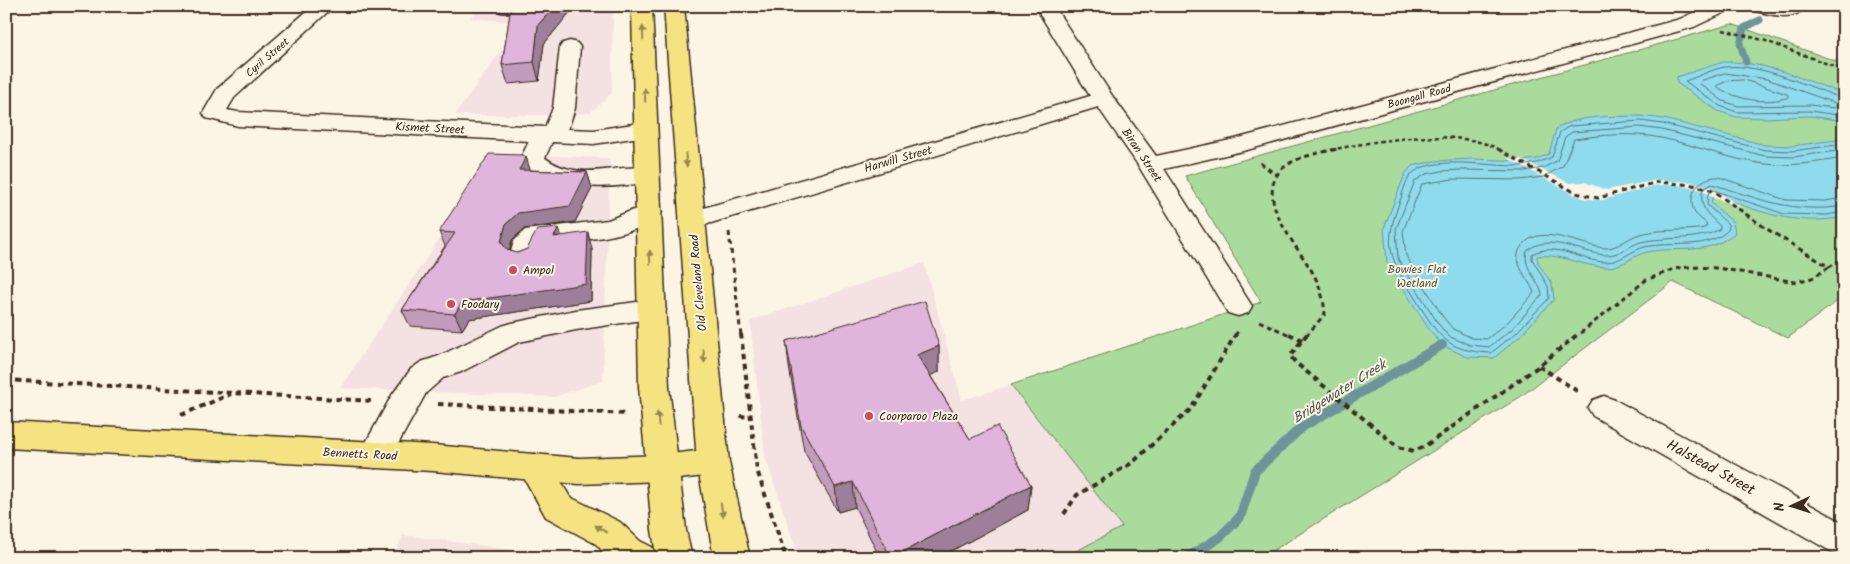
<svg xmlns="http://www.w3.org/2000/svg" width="1850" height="564" font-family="Kalam,sans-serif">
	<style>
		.built { fill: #f4e2e2 }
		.green { fill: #a9db9c; stroke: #72825d }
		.water { fill: #8edbee; stroke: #6d949b }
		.pier { fill: #fcf5e5 }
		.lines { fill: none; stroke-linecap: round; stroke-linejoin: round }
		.shore { stroke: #5c7171; stroke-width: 1 }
		.stream-far1 { stroke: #6d949b; stroke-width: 7 }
		.stream { stroke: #6d949b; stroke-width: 10 }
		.minor-casing { stroke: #3b2a1e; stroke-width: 3 }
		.major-casing { stroke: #3b2a1e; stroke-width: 3 }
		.highway-casing { stroke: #3b2a1e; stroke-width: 3 }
		.path-far2 { stroke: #3b2a1e; stroke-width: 2.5; stroke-dasharray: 4 3; stroke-linecap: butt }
		.path-far1 { stroke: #3b2a1e; stroke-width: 3; stroke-dasharray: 5 4; stroke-linecap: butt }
		.path { stroke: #3b2a1e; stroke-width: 4; stroke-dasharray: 5.5 4.5; stroke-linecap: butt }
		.minor { fill: #fcf5e5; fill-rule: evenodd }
		.major { fill: #f5e382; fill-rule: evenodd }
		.highway { fill: #f5e382; fill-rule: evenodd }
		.wall { fill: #c19cbc; stroke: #3b2a1e }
		.shaded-wall { fill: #9d7f99; stroke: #3b2a1e }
		.building { fill: #e0b5db; stroke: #3b2a1e }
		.oneway { fill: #988650 }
		.poi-dot { fill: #d1495b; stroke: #fcf5e5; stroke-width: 2 }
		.labels { text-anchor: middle; stroke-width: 4; stroke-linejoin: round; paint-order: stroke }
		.far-street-label { font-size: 11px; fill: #3b2a1e; stroke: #fcf5e5 }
		.street-label { font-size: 12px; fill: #3b2a1e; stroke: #fcf5e5 }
		.park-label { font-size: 12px; fill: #56563e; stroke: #fcf5e5 }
		.poi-label { font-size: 12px; fill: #3b2a1e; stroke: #fcf5e5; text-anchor: start }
		.water-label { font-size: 14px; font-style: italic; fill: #505652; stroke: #fcf5e5 }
		.near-street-label { font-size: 15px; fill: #3b2a1e; stroke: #fcf5e5 }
	</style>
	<rect width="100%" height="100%" fill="#fcf5e5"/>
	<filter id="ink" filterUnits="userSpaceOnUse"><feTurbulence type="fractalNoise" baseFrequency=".02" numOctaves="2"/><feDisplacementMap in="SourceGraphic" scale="10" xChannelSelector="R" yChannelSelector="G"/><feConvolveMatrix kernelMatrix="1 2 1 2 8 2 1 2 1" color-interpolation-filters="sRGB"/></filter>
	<g filter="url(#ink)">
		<!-- built -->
		<path class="built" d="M482,6h131l-1,87 -22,20 -41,2h-94l66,-92 -51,-5z
			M496,154l114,4 -7,223 -49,16 -214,-9z
			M924,263l38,137 49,-15 111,142 -59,31h-264l-34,-102 -15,-135z
			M403,535l111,15 19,8h-140z"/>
		<!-- green -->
		<path class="green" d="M1732,24l112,40v232l-56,42 -115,-56 -153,115 -259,161h-198l59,-31 -111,-142 250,-83 -76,-126z"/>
		<!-- water -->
		<path class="water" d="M1723,62c43,-1 81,18 121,32v27l-34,-5 -45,2 -29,-1 -18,-6 -41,-28v-6z
			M1640,116l24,3 101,26 27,1 52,-7v78c-49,10 -87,-6 -131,-23l-2,9 22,19 2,11c-5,3 -11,8 -16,10 -22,11 -52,3 -76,10 -14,5 -22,15 -39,14 -23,-1 -44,-14 -67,-11l1,7 14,21 2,15 -35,38 -25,21 -27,-1 -25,-12 -14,-17 -41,-66 -3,-34 21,-54 7,-8 23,-5 37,-2 50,2 15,-2 12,-5 7,-25c24,-15 56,-12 84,-13z"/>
		<!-- pier -->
		<path class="pier" d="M1507,158l14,1 48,24 15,-1 23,8 50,-10 35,2 20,6 32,21 -30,-11 -12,-8 -30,-6 -19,2 -50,14 -17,-1 -13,-5z"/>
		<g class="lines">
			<!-- shore -->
			<path class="shore" d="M1725,73l42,6 68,24 2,3 -3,2 -24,-3 -72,1 -15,-5 -23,-17 1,-3z
				M1744,80l43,14 2,3c-23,8 -53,3 -73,-11l11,-5z
				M1844,99c-35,-12 -82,-36 -119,-32 -13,2 -27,10 -40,14l35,25 17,6 73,-1 34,5
				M1844,144l-52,7 -27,-1 -102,-26 -23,-3 -70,5 -10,6 -8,25c-11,5 -21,8 -33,9 -26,1 -93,-13 -110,11 -5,8 -7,20 -11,29 -16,45 -5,55 18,94 23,36 29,51 75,53l25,-20 33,-35 -1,-12 -16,-27v-5c24,-13 50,8 74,8 15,0 25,-12 39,-15 27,-6 63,4 84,-18l-1,-5 -21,-19 1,-11 5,-4 71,24 43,1 17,-3
				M1844,150l-51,7 -28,-1 -103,-26 -23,-3 -67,5 -7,5 -8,24 -14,7 -18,3 -64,-1 -19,1 -16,3 -11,7 -19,48 2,30 39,63 11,14 22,9 19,2 23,-18 30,-34c-3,-16 -20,-27 -15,-44 20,-19 54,2 78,4 13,1 23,-9 36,-13 25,-6 56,0 79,-13v-3c-12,-11 -22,-19 -17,-37l9,-5c47,15 82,30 132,22
				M1844,158c-26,4 -53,9 -79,6 -35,-4 -69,-19 -104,-26 -28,-6 -59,-3 -87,1l-11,27 -20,11 -23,3 -67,-1 -31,5 -19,47 3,25 37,61 10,12 19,9 15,1 20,-16 27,-30c-4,-12 -15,-22 -16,-34 -1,-5 1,-10 5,-14 18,-23 59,2 83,3 12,0 20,-9 31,-13 22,-7 45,-3 68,-7l2,-4c-4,-4 -9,-7 -12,-11 -10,-19 5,-37 24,-36l67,23 39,1 19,-3"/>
			<!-- stream-far1 -->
			<path class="stream-far1" d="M1746,62l-6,-18 4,-16 16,-8"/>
			<!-- stream -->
			<path class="stream" d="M1187,558l33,-21 20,-20 15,-46 47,-44 140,-82"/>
			<defs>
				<path id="minor" d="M313,6h21l-100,92 -7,12 11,2 307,15 8,-19 7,-61 3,-4 7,-2 7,2 3,4 -5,61 -7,21 26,1 52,-8 8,2 3,5 -3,5 -8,2 -52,8 -42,-2 -7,16c38,27 73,2 112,12l3,5 -3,5c-36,9 -114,14 -137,-20l9,-19 -291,-15 -32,-8 -3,-5 14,-24z
					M1035,6h19l59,91 43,59 79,-17 445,-120 27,-13h25l-2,4 -36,17 -447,123 -83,19 88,137 -4,7 -10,3 -10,-3 -90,-148 -40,-58 -397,119 -9,2 -9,-2 -4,-6 4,-6 407,-118z
					M1750,6h56c-11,17 -37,8 -54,4z
					M649,204l9,2 4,6c-18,26 -91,29 -121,32l-10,21 -9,3 -9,-3 -4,-6 5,-18 11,-11 83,-10z
					M652,300l10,3 4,7 -4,7 -86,13 -57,12 -58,30 -18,6 -17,15 -39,71 -12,4 -12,-4 -4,-9 33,-60 19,-26 10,-7 18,-6 63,-30 10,-3 64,-13z
					M1604,396l11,4 229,123v33l-12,-4 -239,-136 -5,-8 5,-8z"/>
				<path id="major" d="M6,422l427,23 146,13 83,-3 51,-6 12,4 4,9 -4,9 -12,4 -51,6 -83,3 -146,-13 -427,-23z"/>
				<path id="highway" d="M632,6h20l17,381 17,143 6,28h-83l-13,-14 -50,-27 -28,-50 5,-9 12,-4 12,4 23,39 50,25 20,19 12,6 4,8 -4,-25 -13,-143z
					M664,6h20l45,456 21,96h-36l-17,-96z"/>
			</defs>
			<!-- minor casing -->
			<use href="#minor" class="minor-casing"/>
			<!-- major casing -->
			<use href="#major" class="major-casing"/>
			<!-- highway casing -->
			<use href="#highway" class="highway-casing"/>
			<!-- path-far2 -->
			<path class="path-far2" d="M1723,30l40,10 81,30
				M1331,150c46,-10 128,-23 169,0"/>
			<!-- path-far1 -->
			<path class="path-far1" d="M1498,149l78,44 22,5 60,-16 35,3 20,6 54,38 62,38 -17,11 -17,4 -77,-14 -29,-1 -15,2 -28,11 -69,56
				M1260,163l18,13
				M729,232l12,104
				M1829,267l15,-9
				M1259,321l33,15
				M1235,336l3,-5
				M1306,336l19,-22c-1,-13 -4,-25 -10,-37 -13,-27 -65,-79 -32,-109 14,-12 37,-15 54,-19"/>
			<!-- path -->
			<path class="path" d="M741,334l16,136 29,88
				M1289,334l13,6
				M1307,334l-17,22 6,7 102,84 16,4 11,-5 114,-80 39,-32
				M1539,366l41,27
				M6,380l366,21
				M438,404l189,10
				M181,415l50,-21
				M740,416l10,1
				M1064,514l13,-19 55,-32 59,-54 45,-75"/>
			<!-- minor -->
			<use href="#minor" class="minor"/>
			<!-- major -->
			<use href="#major" class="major"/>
			<!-- highway -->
			<use href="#highway" class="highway"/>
		</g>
		<!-- wall -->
		<path class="wall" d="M498,6h77l-31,38 -5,37 -31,3 -6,-19 8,-51 -10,-1z
			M526,157l4,13 57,2 5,16 -17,34 -51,7 -12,11 -3,11 8,2 45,-17 30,13 -1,52 -122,18 -7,11 -52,-4 -8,-16 43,-64 -6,-14z
			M786,341l153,5v26l-9,3 40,64 61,46 -3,25 -90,48h-58l-25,-51 -17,5 -34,-61 -15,-84z"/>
		<!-- shaded-wall -->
		<path class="shaded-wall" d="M555,6h20l-31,38 -5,37 -5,-19 4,-37z
			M526,157l5,16 -12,-3z
			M587,172l5,16 -17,34 -51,7 -12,11 -5,18 -6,-16 5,-18 12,-11z
			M559,228l5,16 -10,-7z
			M588,232l4,17 -1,52 -122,18 -7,11 -7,-16 7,-12z
			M939,346v26l-21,9 -1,-26z
			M853,482l2,25 -17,5 -3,-25z
			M1031,485l-3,25 -90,48h-47z"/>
		<!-- building -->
		<path class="building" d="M511,6h44l-17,19 -4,37 -32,3z
			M489,154l34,1 3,2 -7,13 68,2 -17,34 -52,7 -12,11 -5,18 6,8 10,3 10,-4 10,-19 22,-2 -5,9 34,-5 -2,52 -124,18 -7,12 -53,-4 53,-77 -16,-1z
			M925,301l14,45 -22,9 53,84 27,-13 34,59 -140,73 -38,-76 -18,5 -34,-61 -15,-85z"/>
		<!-- one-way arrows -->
		<defs><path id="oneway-solid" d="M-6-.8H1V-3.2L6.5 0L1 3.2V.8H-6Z" transform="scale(1.25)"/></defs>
		<g class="oneway">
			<use href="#oneway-solid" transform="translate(643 33) rotate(-92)"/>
			<use href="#oneway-solid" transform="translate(645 95) rotate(-92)"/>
			<use href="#oneway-solid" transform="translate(686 160) rotate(85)"/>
			<use href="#oneway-solid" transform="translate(650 257) rotate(-92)"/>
			<use href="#oneway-solid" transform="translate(704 356) rotate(85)"/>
			<use href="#oneway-solid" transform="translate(658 419) rotate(-95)"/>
			<use href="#oneway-solid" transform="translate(722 510) rotate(80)"/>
			<use href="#oneway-solid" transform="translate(601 529) rotate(-149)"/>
		</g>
	</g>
	<!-- markers -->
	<g class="poi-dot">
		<circle cx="513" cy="270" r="5"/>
		<circle cx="451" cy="304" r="5"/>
		<circle cx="869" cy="416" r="5"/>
	</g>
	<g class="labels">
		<!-- far-street labels -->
		<g class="far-street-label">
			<text transform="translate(267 57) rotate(-41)" y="4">Cyril Street</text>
			<text transform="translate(1419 96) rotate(-15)" y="4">Boongall Road</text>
		</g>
		<!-- street labels -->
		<g class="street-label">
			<text transform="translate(430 128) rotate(3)" y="4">Kismet Street</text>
			<text transform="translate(1142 155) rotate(56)" y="4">Biran Street</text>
			<text transform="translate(898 159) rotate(-16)" y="4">Harwill Street</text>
			<text transform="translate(698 283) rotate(-95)" y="4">Old Cleveland Road</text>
			<text transform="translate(360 454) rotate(3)" y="4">Bennetts Road</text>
		</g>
		<!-- park labels -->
		<g class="park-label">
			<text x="1417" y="273">Bowies Flat<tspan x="1417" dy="14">Wetland</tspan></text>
		</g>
		<!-- poi labels -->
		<g class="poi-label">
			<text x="523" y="274">Ampol</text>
			<text x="461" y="308">Foodary</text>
			<text x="879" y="420">Coorparoo Plaza</text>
		</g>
		<!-- water labels -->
		<g class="water-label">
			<text transform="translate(1339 391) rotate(-32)" y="5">Bridgewater Creek</text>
		</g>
		<!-- near-street labels -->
		<g class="near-street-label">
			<text transform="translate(1711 467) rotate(29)" y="5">Halstead Street</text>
		</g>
	</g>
	<!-- margin -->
	<rect width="1850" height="564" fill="none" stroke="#fcf5e5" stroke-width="25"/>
	<rect x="12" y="12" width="1825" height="539" fill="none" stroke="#3b2a1e" stroke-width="2" filter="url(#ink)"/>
	<!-- north arrow -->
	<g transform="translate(1792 506) rotate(266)" stroke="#fcf5e5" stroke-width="4" paint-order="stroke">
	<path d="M0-4L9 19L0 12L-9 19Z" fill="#3b2a1e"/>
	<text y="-8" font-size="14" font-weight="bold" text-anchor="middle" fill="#3b2a1e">N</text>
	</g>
</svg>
